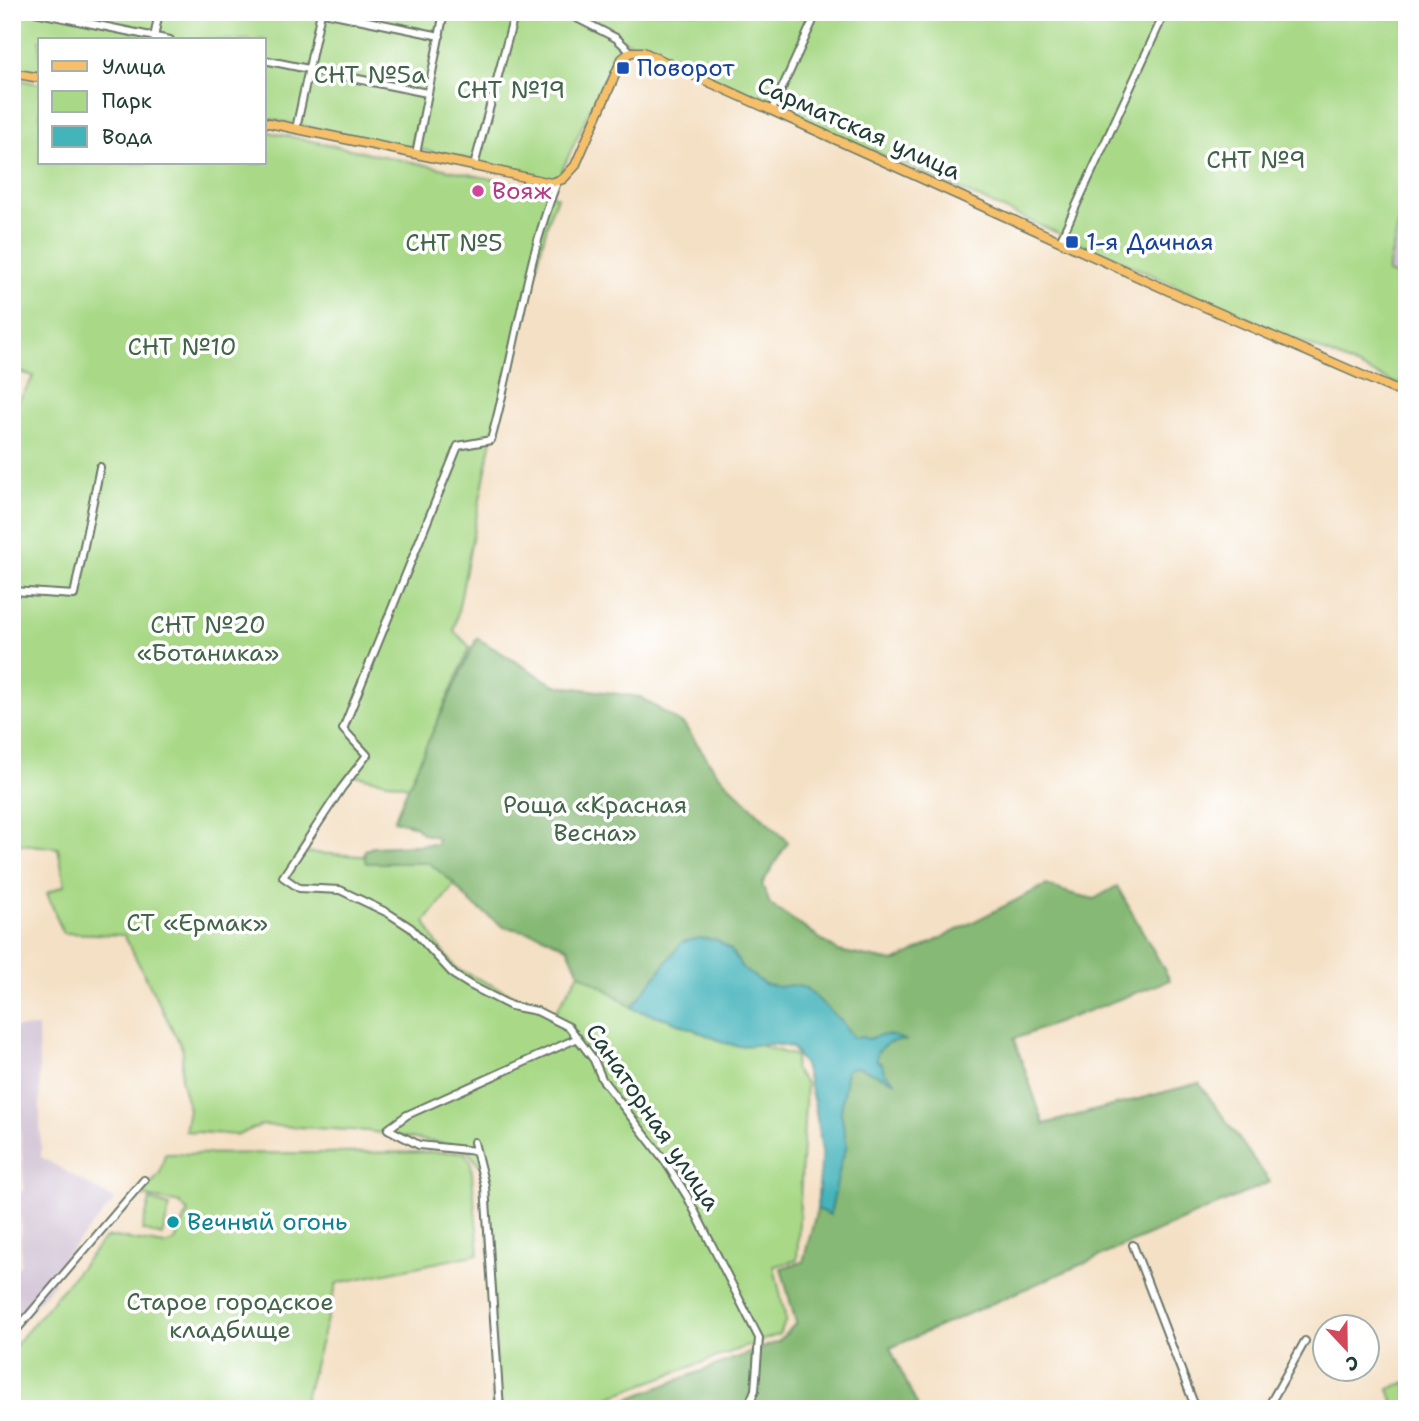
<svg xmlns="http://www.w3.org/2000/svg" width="1419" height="1421" font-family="'Shantell Sans',sans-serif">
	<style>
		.industrial { fill: #cebed1 }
		.green { fill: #a9d987; stroke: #648b5e; stroke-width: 2 }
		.forest { fill: #86b974; stroke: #527b54; stroke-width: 2 }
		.water { fill: #44b4bb; stroke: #327878; stroke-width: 2 }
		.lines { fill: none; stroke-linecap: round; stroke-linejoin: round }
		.minor-casing { stroke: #6a7667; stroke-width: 10 }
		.major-casing { stroke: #6a7667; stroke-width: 11 }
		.minor { stroke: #fff; stroke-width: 6 }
		.major { stroke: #f6c06b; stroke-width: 8 }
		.transit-dot { fill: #1a4fb4; stroke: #fff; stroke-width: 2.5 }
		.hotel-dot { fill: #d1479c; stroke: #fff; stroke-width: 2.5 }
		.culture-dot { fill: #0f9aa8; stroke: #fff; stroke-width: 2.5 }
		.labels { text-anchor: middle; stroke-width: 7; stroke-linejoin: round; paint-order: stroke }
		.transit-label { font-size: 24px; fill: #164399; stroke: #fff; text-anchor: start }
		.park-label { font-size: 24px; fill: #426449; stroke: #fff }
		.street-label { font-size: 24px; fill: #1f3d34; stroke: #fff }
		.hotel-label { font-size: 24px; fill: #b23c85; stroke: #fff; text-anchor: start }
		.culture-label { font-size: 24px; fill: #0d838f; stroke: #fff; text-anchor: start }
	</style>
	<rect width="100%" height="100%" fill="#fff"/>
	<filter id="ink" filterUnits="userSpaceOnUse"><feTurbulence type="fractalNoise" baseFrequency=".0143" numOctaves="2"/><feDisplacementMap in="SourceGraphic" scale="14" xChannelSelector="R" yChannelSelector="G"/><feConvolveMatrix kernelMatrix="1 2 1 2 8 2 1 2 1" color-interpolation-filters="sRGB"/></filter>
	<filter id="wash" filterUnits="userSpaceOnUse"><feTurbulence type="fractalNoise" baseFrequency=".00686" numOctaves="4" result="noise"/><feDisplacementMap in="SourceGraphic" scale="28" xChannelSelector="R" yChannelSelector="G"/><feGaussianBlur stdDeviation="1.57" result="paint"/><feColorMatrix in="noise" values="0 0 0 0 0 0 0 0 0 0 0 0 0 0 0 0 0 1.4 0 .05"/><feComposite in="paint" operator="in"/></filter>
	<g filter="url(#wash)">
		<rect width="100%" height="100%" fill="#f4e0c5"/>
		<!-- industrial -->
		<path class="industrial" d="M1407,189v89l-20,-4z
			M38,1027l3,130 74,43 -66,75 6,7 -43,50v-57l9,-12 -1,-66 4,-10 -10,-159z"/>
		<!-- green -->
		<path class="green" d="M12,12h1395v177l-20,84 20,5v94l-8,13 -777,-346 -62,136 -12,6 -71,-20 -213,-43v-78h-224v33l-28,-5z
			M12,78l28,6v79h224v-32l261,55 32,11 -7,17 -59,230 -37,187 16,16 -61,139 -61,-12 -49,78 125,8 51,-2 -50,64 12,22 20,25 97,45 25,-41 30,18 27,19 160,46 -2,13 12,15 -9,176 -23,6 12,54 -6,14 -204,75h-84l4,-57 -12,-182 -20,-23 -97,-16 -106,-6 -23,10 -53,-4 4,-22 -8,-30 2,-29 -59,-115 -61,-2 -16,-40 18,-8 -7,-37 -46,-5v-431l22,-36 -22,-6z
			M464,1152l7,10 8,92 -142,29 -35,126h-290v-60l93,-111 10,-1 50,8 10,-4 13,-29 -8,-9 -39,-7 19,-23 5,-19z
			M150,1200l20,6 -8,30 -20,-6z
			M1407,1382v27h-11l-7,-20z"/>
		<!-- forest -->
		<path class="forest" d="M477,638l77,47 86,12 44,28 34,49 70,68 -26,42 8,20 68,47 56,11 152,-77 23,8 25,6 23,-13 53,94 -156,59 30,85 155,-41 71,99 -380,166 29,61h-317l176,-67 18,-19 -15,-55 22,-6 14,-53 5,-59 -7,-44 -11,-41 -13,-18 -19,-3 -35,2 -11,-3 -58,-24 -32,-9 -27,-19 -30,-18 -11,-25 -29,-14 -35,-7 -32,-23 -22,-24 -21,-17h-63l-2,-9 1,-4 8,-3 63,-3 2,-4 -4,-4 -11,-2 -8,-8 -21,-6 32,-74z"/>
		<!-- water -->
		<path class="water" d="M700,938l17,2 14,10 12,19 22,15 14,3 12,-2 15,3 35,33 13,17 8,-1 7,2c15,-7 24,-4 38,2 -14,-2 -21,2 -30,12v8l5,3 2,8 12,10 -38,-15 -11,2 -6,43 6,34 -6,17 -11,52 -13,-6 5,-59 -7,-44 -11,-41 -12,-18 -20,-3 -35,2 -11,-3 -58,-24 -32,-9 -4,-3 50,-65z"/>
	</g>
	<g filter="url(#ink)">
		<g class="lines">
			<defs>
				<path id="minor" d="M35,12l135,28
					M324,12l116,24
					M565,12l51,26 15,14
					M154,38l5,-26
					M264,60l163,33
					M772,110l45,-98
					M296,129l25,-117
					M416,154l28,-142
					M474,166l41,-154
					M557,182c-32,83 -42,172 -66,258l-33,6 -115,283 24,26 -26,34 -58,88 16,11 41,2 48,23 23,15 43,47 16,10 41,21 26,5 32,16 25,33 8,19 63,82 22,35 72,142 -4,52 -8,19
					M1060,241l105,-229
					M12,591l62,4 26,-128
					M474,1142l11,44 15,223
					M476,1151l-57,-6 -31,-16 19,-14 171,-77
					M1133,1245l63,164
					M12,1335l132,-155
					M1267,1409l38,-68"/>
				<path id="major" d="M12,73l28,5
					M264,122l210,44 77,17 12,-4 12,-13 47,-107 9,-7h12l544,247 220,96"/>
			</defs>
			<!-- minor casing -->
			<use href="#minor" class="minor-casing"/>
			<!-- major casing -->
			<use href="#major" class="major-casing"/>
			<!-- minor -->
			<use href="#minor" class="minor"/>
			<!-- major -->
			<use href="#major" class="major"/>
		</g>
	</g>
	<!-- markers -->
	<g class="transit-dot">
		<rect x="616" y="61" width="14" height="14" rx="3.5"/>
		<rect x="1065" y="235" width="14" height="14" rx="3.5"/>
	</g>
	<circle class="hotel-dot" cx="478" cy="191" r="7"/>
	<circle class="culture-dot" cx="173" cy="1222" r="7"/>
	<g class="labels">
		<!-- transit labels -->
		<g class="transit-label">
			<text x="637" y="76">Поворот</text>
			<text x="1086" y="250">1-я Дачная</text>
		</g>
		<!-- park labels -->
		<g class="park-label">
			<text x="370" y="83">СНТ №5а</text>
			<text x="511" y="98">СНТ №19</text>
			<text x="1256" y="168">СНТ №9</text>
			<text x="454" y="251">СНТ №5</text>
			<text x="182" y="355">СНТ №10</text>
			<text x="208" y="633">СНТ №20<tspan x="208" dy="28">«Ботаника»</tspan></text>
			<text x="595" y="813">Роща «Красная<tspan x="595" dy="28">Весна»</tspan></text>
			<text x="197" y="931">СТ «Ермак»</text>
			<text x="230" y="1310">Старое городское<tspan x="230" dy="28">кладбище</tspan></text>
		</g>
		<!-- street labels -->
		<g class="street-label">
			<text transform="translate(859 128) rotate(24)" y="8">Сарматская улица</text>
			<text transform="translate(653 1117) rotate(56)" y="8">Санаторная улица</text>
		</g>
		<!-- hotel labels -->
		<g class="hotel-label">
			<text x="492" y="199">Вояж</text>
		</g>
		<!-- culture labels -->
		<g class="culture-label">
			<text x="187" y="1230">Вечный огонь</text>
		</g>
	</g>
	<!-- margin -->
	<rect width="1419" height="1421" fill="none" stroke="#fff" stroke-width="42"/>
	<!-- legend -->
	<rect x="38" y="38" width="228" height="126" fill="#ffffff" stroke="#a5b1ae" stroke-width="2"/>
	<rect x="52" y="61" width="35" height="10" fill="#f6c06b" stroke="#a5b1ae" stroke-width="2"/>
	<text x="102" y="74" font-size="21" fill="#1f3d34">Улица</text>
	<rect x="52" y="91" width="35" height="21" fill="#a9d987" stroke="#a5b1ae" stroke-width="2"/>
	<text x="102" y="108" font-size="21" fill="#1f3d34">Парк</text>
	<rect x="52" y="126" width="35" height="21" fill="#44b4bb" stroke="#a5b1ae" stroke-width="2"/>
	<text x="102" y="144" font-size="21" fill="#1f3d34">Вода</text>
	<!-- north arrow -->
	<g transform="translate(1346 1348) rotate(158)"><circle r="33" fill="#ffffff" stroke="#a5b1ae" stroke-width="2"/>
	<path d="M0-5L12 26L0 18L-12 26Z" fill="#d1495b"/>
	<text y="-10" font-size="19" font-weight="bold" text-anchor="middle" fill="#1f3d34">С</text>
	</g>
</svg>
